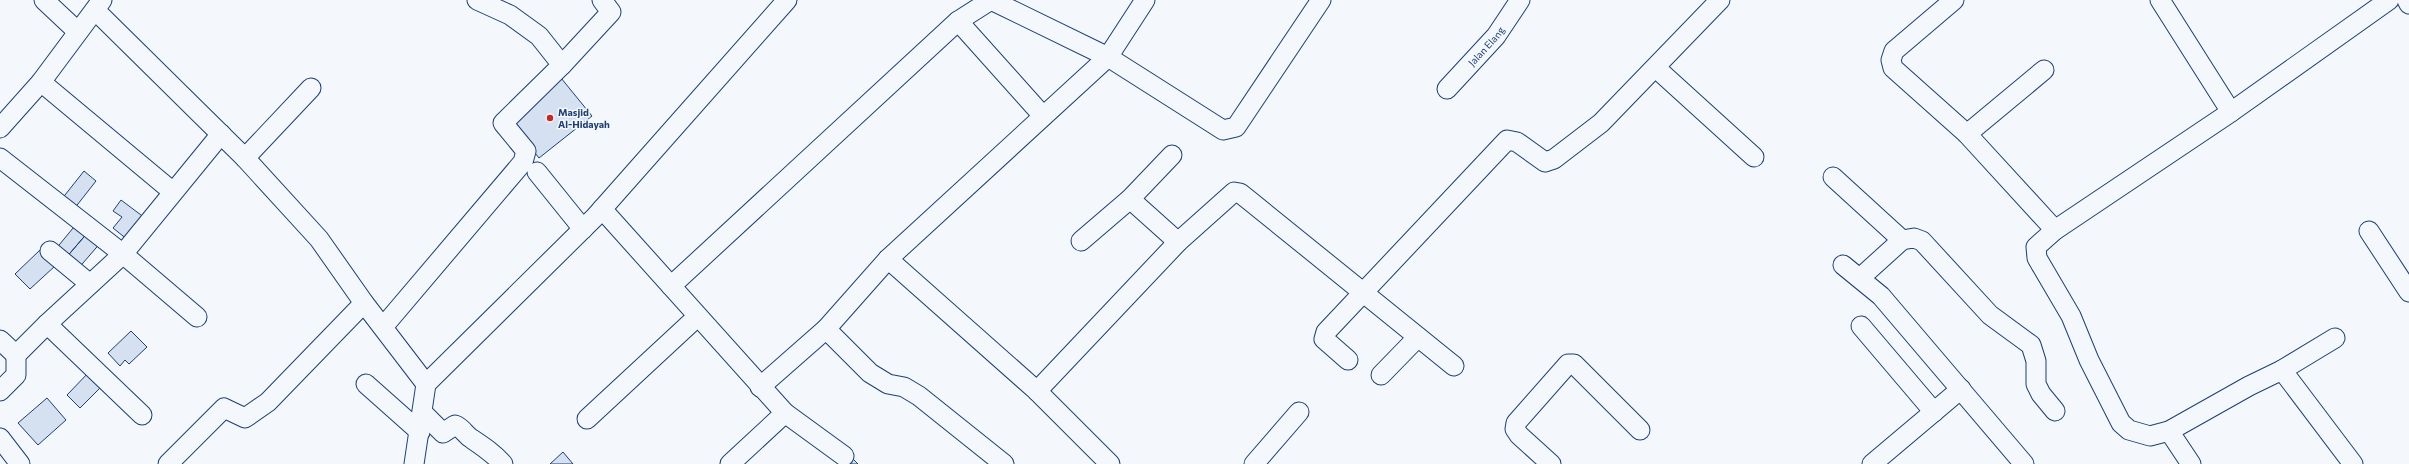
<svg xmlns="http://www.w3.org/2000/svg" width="2409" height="464" font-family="Commissioner,sans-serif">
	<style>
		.building { fill: #d5e0f0; stroke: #1d3f73 }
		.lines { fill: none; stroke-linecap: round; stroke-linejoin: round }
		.minor-casing { stroke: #1d3f73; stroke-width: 21 }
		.minor { stroke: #f4f7fb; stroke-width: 19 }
		.poi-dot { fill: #c62828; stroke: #f4f7fb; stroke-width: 1.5 }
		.labels { text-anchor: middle; stroke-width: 3; stroke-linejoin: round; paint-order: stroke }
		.street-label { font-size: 10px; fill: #1d3f73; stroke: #f4f7fb }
		.poi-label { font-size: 10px; font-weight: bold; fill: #1d3f73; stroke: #f4f7fb; text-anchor: start }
	</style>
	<rect width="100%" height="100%" fill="#f4f7fb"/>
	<!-- building -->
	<path class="building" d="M561,78l31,38 -53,42 -30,-38z
		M84,171l12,10 -22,28 -13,-9z
		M121,200l24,18 -17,22 -15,-12 9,-11 -9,-6z
		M78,222l11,9 -24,28 -10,-9z
		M89,231l13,10 -25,29 -12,-11z
		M40,250l15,16 -25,23 -15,-15z
		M131,331l16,16 -18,17 -4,-4 -5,6 -12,-13z
		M91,370l14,13 -25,25 -13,-13z
		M47,398l19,22 -28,25 -20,-22z
		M563,452l10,12h-23z
		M852,458l6,6h-9z"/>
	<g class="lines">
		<defs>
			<g id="minor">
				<path d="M44,0l33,31"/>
				<path d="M477,0l33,15 29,21 23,29"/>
				<path d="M991,0l117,57 115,73 13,-3 85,-127"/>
				<path d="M1954,0l-60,51 -3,9 2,8 74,66 88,96"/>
				<path d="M2160,0l71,112"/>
				<path d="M2407,0l2,4"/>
				<path d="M95,10l150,148 74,81 45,64 62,81"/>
				<path d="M958,21l85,95"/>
				<path d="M1656,68l98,89"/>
				<path d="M41,82l132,110"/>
				<path id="s1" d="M1447,89l49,-53 24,-36"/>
				<path d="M0,128l41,-46 61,-82"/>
				<path d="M1967,134l77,-64"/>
				<path d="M0,158l123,96 74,63"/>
				<path d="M245,158l66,-70"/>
				<path d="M537,172l46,57"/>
				<path d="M1833,177l69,63"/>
				<path d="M1130,199l48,43"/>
				<path d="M602,209l183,204 59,43"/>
				<path d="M2369,231l40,61"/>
				<path d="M1081,241l49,-42 42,-44"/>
				<path d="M50,251l40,33"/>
				<path d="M888,259l149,132 73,73"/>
				<path d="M1843,265l38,31 143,168"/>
				<path d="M1860,278l42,-38 12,-2 8,3 68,74 41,30 5,16v23l5,10 14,17"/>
				<path d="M671,286l287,-265 33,-21"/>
				<path d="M47,324l95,91"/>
				<path d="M1861,326l73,86"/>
				<path d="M383,327l140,-165 3,-11 -23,-28 59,-58 49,-53 -9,-12"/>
				<path d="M826,329l44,44 18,11 16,3 15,9 85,68"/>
				<path d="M0,340l16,15"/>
				<path d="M1348,360l-24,-21 2,-7 181,-192 10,2 28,20 9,-3 47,-36 119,-123"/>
				<path d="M2282,370l53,-32"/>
				<path d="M1381,375l37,-38"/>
				<path d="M366,384l54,48"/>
				<path d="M760,387l66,-58 62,-70 220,-202 37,-57"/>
				<path d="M0,391l16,-16v-20l31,-31 76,-70 98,-120"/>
				<path d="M1037,391l141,-149 56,-50 6,1 10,8 204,165"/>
				<path d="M423,413l20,20 12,-8c8,3 10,10 17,14 12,8 21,14 31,25"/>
				<path d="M587,419l110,-102"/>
				<path d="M2169,431l22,33"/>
				<path d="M0,438l20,26"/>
				<path d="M168,464l56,-56 21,10 23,-16 96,-99"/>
				<path d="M414,464l12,-80 169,-167 192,-217"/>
				<path d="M730,464l55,-51"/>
				<path d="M1254,464l45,-52"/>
				<path d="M1551,464l-32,-29 -4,-6 1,-6 52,-59h6l66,66"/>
				<path d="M1872,464l89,-75"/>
				<path d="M2353,464l-71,-94 -33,16 -80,45 -19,5 -21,-6 -8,-7 -32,-63 -18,-44 -34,-58 -1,-11 19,-17 176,-118 158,-112"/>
			</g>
		</defs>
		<!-- minor casing -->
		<use href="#minor" class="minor-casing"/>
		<!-- minor -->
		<use href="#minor" class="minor"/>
	</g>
	<!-- markers -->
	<circle class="poi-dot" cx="550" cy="118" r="4"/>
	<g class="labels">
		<!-- street labels -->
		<g class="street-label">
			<text dy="4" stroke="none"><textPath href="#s1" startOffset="58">Jalan Elang</textPath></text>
		</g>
		<!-- poi labels -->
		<g class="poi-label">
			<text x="558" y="116">Masjid<tspan x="558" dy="12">Al-Hidayah</tspan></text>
		</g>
	</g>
</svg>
